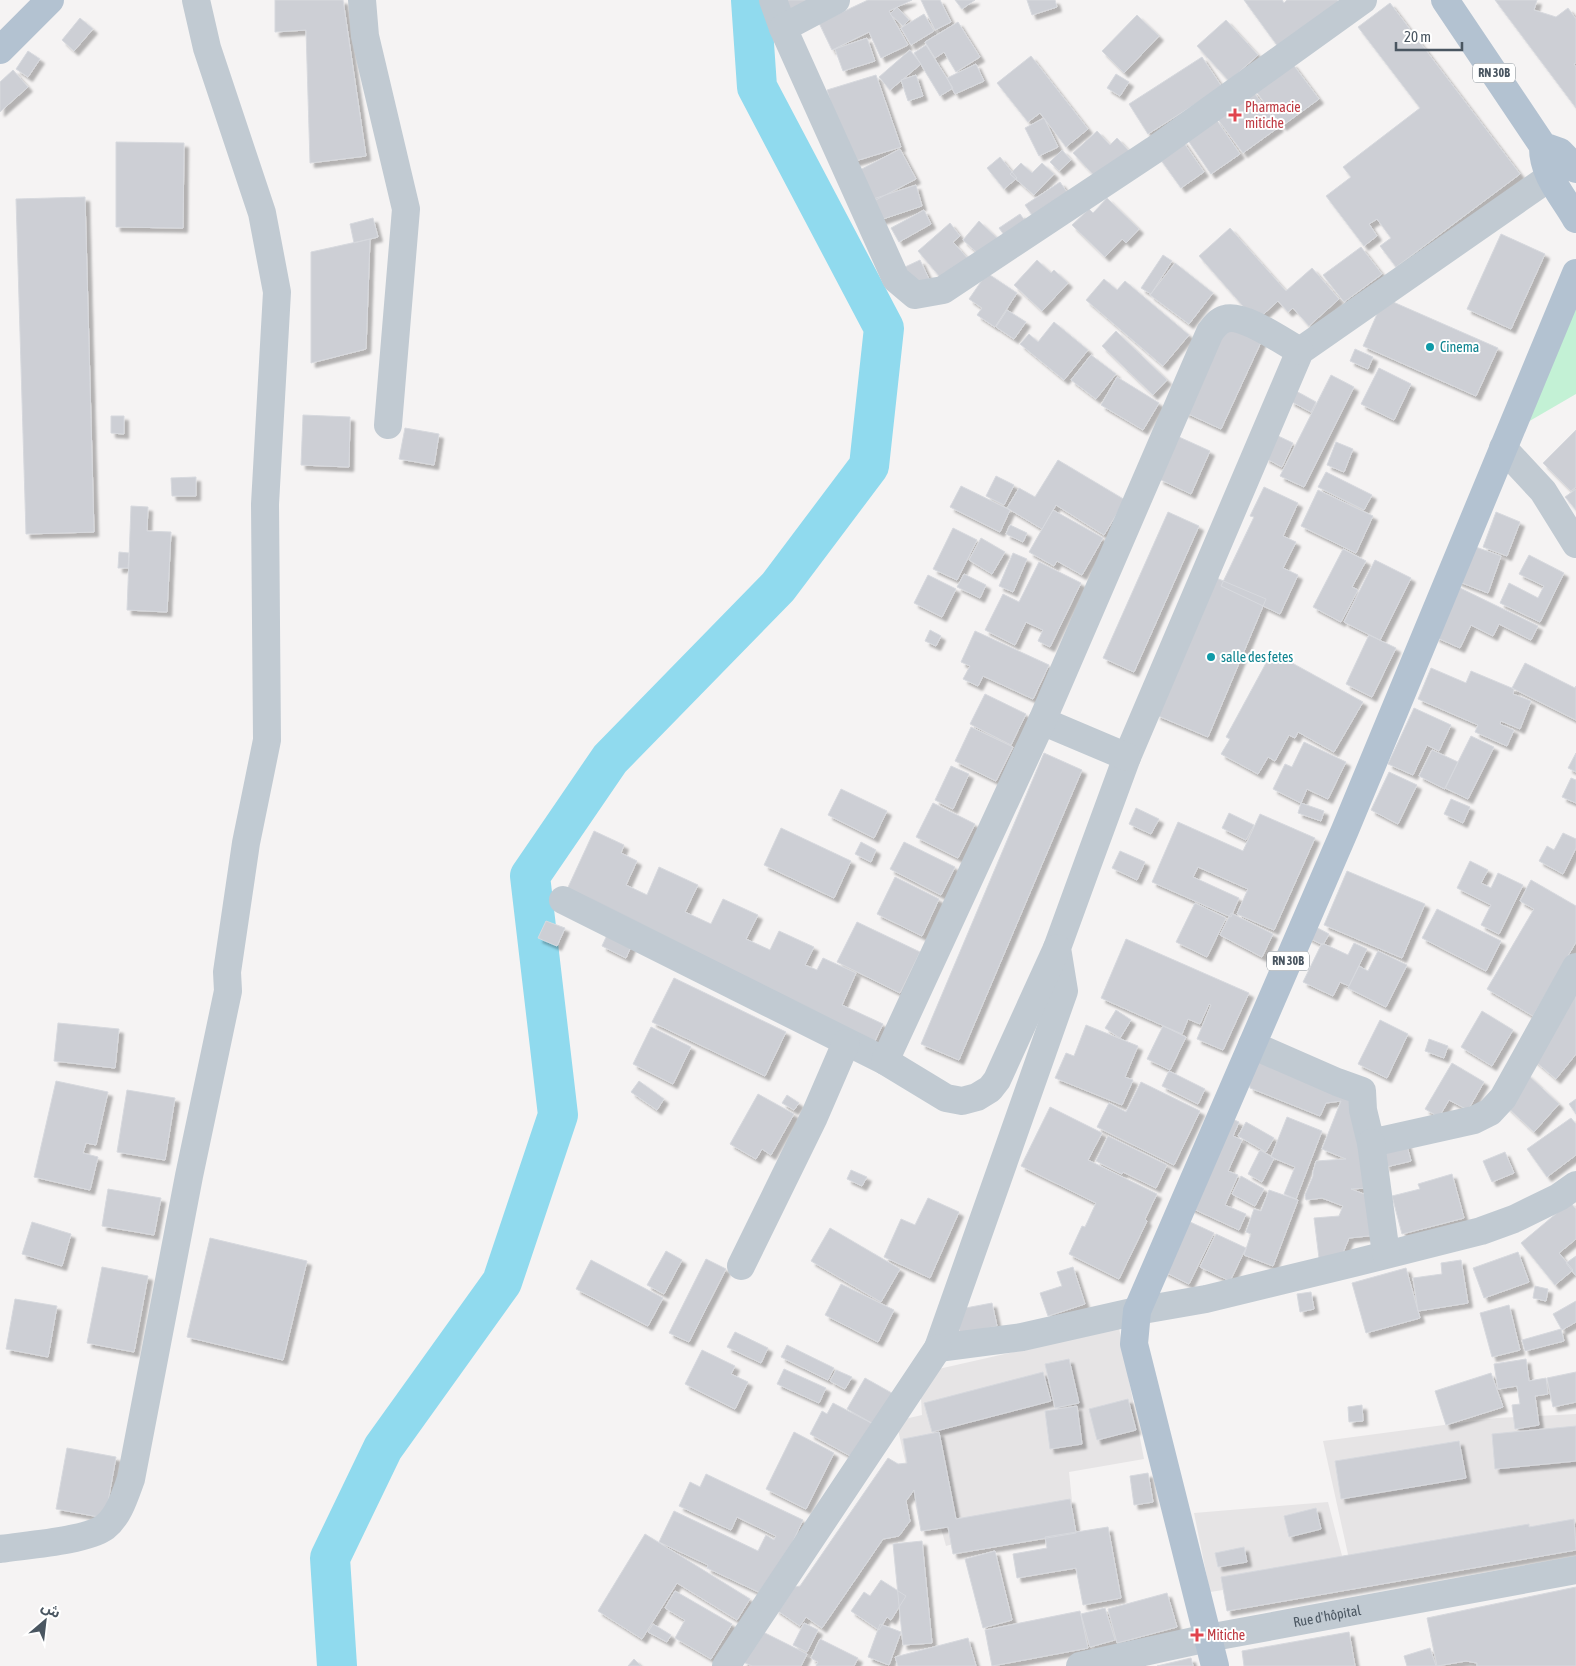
<svg xmlns="http://www.w3.org/2000/svg" width="1576" height="1666" font-family="'Asap Condensed','Noto Sans Arabic',sans-serif">
	<style>
		.education { fill: #e6e4e5 }
		.green { fill: #c3f1d5 }
		.lines { fill: none; stroke-linecap: round; stroke-linejoin: round }
		.river { stroke: #90daee; stroke-width: 40 }
		.building { fill: #cdcfd5; stroke: #d7d9de; filter: url(#shadow) }
		.minor { stroke: #c1cad2; stroke-width: 28 }
		.major { stroke: #b3c2d1; stroke-width: 28 }
		.health-dot { fill: #e0444e; stroke: #fff; stroke-width: 2 }
		.culture-dot { fill: #0f9aa8; stroke: #fff; stroke-width: 2 }
		.labels { text-anchor: middle; stroke-width: 4; stroke-linejoin: round; paint-order: stroke }
		.shield { fill: #fff; stroke: #808990; stroke-width: 1 }
		.shield-label { font-size: 12px; font-weight: bold; fill: #4a5661 }
		.health-label { font-size: 14px; fill: #be3a42; stroke: #fff; text-anchor: start }
		.culture-label { font-size: 14px; fill: #0d838f; stroke: #fff; text-anchor: start }
		.street-label { font-size: 14px; fill: #4a5661; stroke: #fff }
	</style>
	<defs>
		<filter id="shadow"><feDropShadow dx="4.5" dy="4.5" stdDeviation="1" flood-color="#0004"/></filter>
	</defs>
	<rect width="100%" height="100%" fill="#f5f3f3"/>
	<!-- education -->
	<path class="education" d="M1119,1328l25,131 -75,13 4,39 -127,35 -9,-32 -18,7 -23,-100 26,-6 -2,-33 14,-12z
		M1576,1414v111l-53,3 -172,40 -28,-127 174,-23z
		M1328,1502l18,69 -136,21 -16,-79z"/>
	<!-- green -->
	<path class="green" d="M1576,306v88l-55,32z"/>
	<g class="lines">
		<!-- river -->
		<path class="river" d="M337,1666l-7,-108 53,-110 119,-166 56,-167 -28,-239 80,-117 168,-172 91,-121 15,-138 -127,-241 -6,-87"/>
	</g>
	<!-- building -->
	<path class="building" d="M275,0h68l23,156 -56,7 -4,-133 -31,2z
		M782,0h39l-32,15z
		M868,0h44l-23,11 19,34 -27,13 -12,-26 -37,18 -13,-27z
		M921,0h19l11,22 -16,8z
		M955,0h20l-13,9z
		M1027,0h28l2,7 -25,8z
		M1244,0h38l2,3 3,-3h50l3,4 -61,44z
		M1495,0h42l-3,10 22,7 12,-9 8,11v44l-2,1 2,3v41z
		M1390,3l130,171 -124,93 -16,-21 11,-8 -14,-19 -8,5 8,12 -13,10 -38,-50 25,-19 -8,-10 77,-59 -62,-81z
		M897,7l12,13 -6,6 -13,-12z
		M924,14l10,17 -23,14 -10,-17z
		M1137,15l22,21 -35,37 -22,-22z
		M80,18l13,11 -19,22 -12,-11z
		M1226,20l32,35 -29,26 -32,-35z
		M958,22l22,35 -24,15 -12,-20 -9,6 -10,-16z
		M867,38l8,23 -32,10 -8,-22z
		M926,45l27,43 -13,8 -26,-43z
		M910,50l11,14 -31,26 -11,-13z
		M28,51l12,8 -12,18 -12,-8z
		M1031,56l57,73 -22,18 -26,-34 -12,9 -31,-39z
		M1202,57l20,30 -74,47 -19,-30z
		M1292,63l27,36 -37,27 -27,-36z
		M976,64l8,17 -29,13 -8,-16z
		M13,70l15,17 -28,25v-30z
		M1116,74l13,8 -9,14 -13,-8z
		M876,75l25,72 -52,16 -22,-73z
		M916,75l7,21 -15,5 -7,-21z
		M1252,90l27,37 -36,26 -27,-36z
		M1044,118l14,29 -19,9 -14,-28z
		M1216,119l24,35 -29,20 -24,-35z
		M1097,131l13,14 7,-7 14,15 -31,29 -27,-29z
		M1182,140l22,32 -23,16 -23,-32z
		M116,142l68,1 -1,85 -67,-1z
		M900,149l16,30 -44,23 -16,-30z
		M1062,150l9,10 -12,11 -9,-9z
		M1000,157l17,21 -13,11 -17,-21z
		M1021,163l11,10 10,-10 12,11 -20,21 -24,-21z
		M1060,182l11,16 -35,23 -11,-16z
		M916,185l6,21 -42,14 -7,-21z
		M85,197l9,335 -68,2 -10,-335z
		M1107,198l32,31 -13,14 -4,-4 -17,18 -33,-32 17,-16 4,4z
		M924,210l7,14 -32,18 -8,-14z
		M1020,214l11,15 -21,14 -11,-15z
		M373,218l5,19 -24,6 -4,-19z
		M979,221l19,18 -16,18 -19,-17z
		M950,223l10,13 -7,6 17,19 -25,22 -27,-32z
		M1230,228l56,63 26,-23 27,31 -30,27 -16,-18 -5,4 -10,-11 -22,20 -57,-65z
		M1501,234l44,20 -34,75 -44,-20z
		M370,239l-4,110 -55,14v-111z
		M1361,247l21,27 -38,28 -21,-27z
		M1163,255l9,6 -21,33 -10,-6z
		M920,260l11,23 -15,7 -11,-23z
		M1037,260l14,13 3,-3 14,13 -26,28 -28,-26z
		M1175,263l38,30 -24,31 -39,-29z
		M987,273l30,20 -22,34 -18,-12 5,-7 -13,-9z
		M1104,279l13,11 8,-9 64,54 -26,31 -77,-66z
		M1384,298l114,50 -22,48 -113,-50z
		M1007,310l19,12 -12,17 -18,-12z
		M1054,322l34,28 -24,30 -44,-36 9,-10 9,8z
		M1224,323l38,17 -41,89 -37,-17z
		M1116,331l51,49 -14,15 -51,-49z
		M1355,349l18,8 -5,12 -18,-8z
		M1091,355l25,19 -20,25 -25,-19z
		M1379,368l32,16 -17,36 -33,-16z
		M1331,375l23,12 -50,100 -24,-11z
		M1117,377l42,26 -16,27 -42,-25z
		M1296,391l20,11 -5,10 -21,-11z
		M303,415l47,2 -1,50 -48,-2z
		M111,416h13v18l-13,-1z
		M405,428l34,6 -5,31 -35,-6z
		M1576,430v57l-5,4 -28,-28z
		M1276,435l17,8 -11,24 -17,-9z
		M1179,437l31,14 -19,43 -32,-15z
		M1336,442l17,7 -9,23 -17,-7z
		M1058,460l67,40 -21,35 -48,-30 -14,24 -35,-21 12,-20 16,9z
		M1326,472l46,23 -8,15 -46,-23z
		M996,476l18,9 -10,20 -18,-9z
		M196,477v19h-24l-1,-18z
		M961,486l49,24 -10,22 -50,-25z
		M1264,487l34,16 -15,33 13,6 -13,26 15,7 -18,39 -59,-28 33,-69 -4,-1z
		M1576,489v21l-11,-13z
		M1318,490l55,26 -17,37 -55,-27z
		M131,506l17,1 -1,24 24,1 -4,80 -40,-2z
		M1053,510l50,28 -21,37 -25,-14 -3,5 -25,-14z
		M1168,512l31,14 -65,146 -31,-14z
		M1496,512l24,10 -13,34 -24,-9z
		M1010,525l17,8 -4,9 -17,-8z
		M953,528l24,12 -20,40 -24,-11z
		M981,538l24,14 -13,22 -23,-14z
		M1470,545l31,11 -13,37 -31,-12z
		M1343,549l23,12 -14,26 6,3 -17,32 -28,-15z
		M119,552l10,1 -1,15h-10z
		M1013,553l14,6 -14,33 -14,-6z
		M1529,555l35,18 -24,49 -40,-19 9,-20 29,15 6,-12 -25,-12z
		M1375,560l36,18 -31,62 -36,-18z
		M1039,562l42,21 -31,64 -12,-6 5,-11 -17,-8 -11,23 -30,-15 18,-36 16,8z
		M964,574l22,11 -6,13 -23,-11z
		M928,575l28,14 -14,28 -28,-14z
		M1214,577l52,22 -58,138 -52,-22z
		M1456,586l82,40 -7,14 -32,-16 -6,12 -22,-11 -11,23 -25,-11z
		M930,630l11,6 -5,10 -11,-5z
		M975,631l74,34 -16,34 -50,-23 -5,10 -15,-7 7,-13 -9,-4z
		M1369,635l27,13 -24,49 -26,-13z
		M1272,652l91,50 -29,50 -36,-20 -3,6 -6,-3 -14,26 -7,-4 -10,17 -37,-20 9,-15 -4,-2z
		M1525,663l50,25 1,-2v34l-64,-32z
		M1431,668l35,15 5,-12 43,18 -1,5 18,7 -11,28 -19,-8 -1,3 14,6 -7,16 -32,-14 3,-7 -60,-26z
		M985,694l41,20 -15,31 -41,-21z
		M1414,708l37,17 -12,26 -12,-6 -14,30 -25,-11z
		M971,727l42,20 -17,34 -41,-20z
		M1471,736l23,11 -26,52 -23,-11z
		M1304,742l42,20 -18,37 -21,-10 -6,14 -28,-14 12,-25 7,3z
		M1432,750l26,12 -13,27 -26,-13z
		M1044,753l38,17 -123,290 -38,-16z
		M1576,753v19l-8,-4z
		M951,766l18,8 -16,35 -18,-9z
		M1389,772l28,13 -19,39 -27,-14z
		M1571,778l5,2v23l-14,-6z
		M841,789l46,22 -13,27 -46,-23z
		M1451,799l19,8 -7,16 -19,-9z
		M933,803l42,21 -17,34 -42,-21z
		M1301,803l23,8 -3,10 -23,-8z
		M1136,808l23,11 -8,15 -22,-10z
		M1229,813l25,12 -8,15 -24,-12z
		M1260,814l55,24 -41,92 -37,-16 11,-25 -50,-22 -5,10 46,21 -8,19 -79,-35 26,-60 65,29z
		M781,828l70,33 -17,37 -70,-33z
		M594,831l30,14 -3,8 16,8 -11,24 21,10 12,-28 39,18 -13,27 26,12 12,-25 35,16 -12,24 24,11 9,-19 35,16 -9,18 12,5 6,-12 33,15 -14,32 41,19 -10,21 -309,-149z
		M1563,833l13,6v9l-13,26 -24,-13 8,-15 7,4z
		M861,842l15,8 -5,12 -16,-8z
		M904,842l51,25 -14,28 -51,-26z
		M1120,851l25,11 -8,18 -25,-12z
		M1470,861l18,9 -7,13 10,5 7,-15 25,12 -24,49 -18,-9 10,-20 -34,-17z
		M1347,871l78,33 -23,54 -78,-33z
		M895,877l44,22 -17,37 -45,-22z
		M1531,880l45,26v36l-43,74 -46,-27 47,-80 -14,-8z
		M1195,903l31,15 -19,39 -31,-15z
		M1437,909l64,32 -15,30 -64,-33z
		M1231,913l42,21 -11,23 -42,-22z
		M546,921l19,7 -8,18 -19,-8z
		M857,922l63,30 -20,41 -63,-31z
		M1312,925l17,9 -6,11 -16,-8z
		M608,933l24,11 -6,14 -24,-12z
		M1126,939l123,54 -26,57 -26,-11 14,-34 -2,-1 -9,20 -12,-5 -6,15 -81,-36z
		M1322,943l26,12 6,-12 13,6 -18,37 -9,-4 -7,14 -30,-14z
		M1378,951l29,14 -21,42 -38,-19 11,-22 9,5z
		M674,978l112,54 -21,44 -113,-54z
		M1576,992v62l-20,25 -27,-23z
		M1116,1010l15,10 -11,18 -15,-10z
		M1482,1011l31,19 -21,36 -31,-19z
		M1380,1020l28,14 -21,44 -29,-14z
		M58,1023l61,6 -4,39 -61,-7z
		M1086,1025l52,21 -13,31 8,3 -11,25 -67,-27 11,-25 8,3z
		M1163,1026l23,11 -16,33 -23,-11z
		M651,1027l40,20 -18,37 -40,-20z
		M1429,1039l19,7 -4,12 -19,-7z
		M1256,1056l103,41 8,91 -16,1 23,9 3,37 -28,3 -7,17 -23,3 -5,-40 25,-2 4,-10 -21,-8 -16,2 -1,-5 8,-19v-4l3,-11 30,-2 -24,-10 19,-48 -15,2 -6,13 -70,-28 -1,-12z
		M1452,1063l32,19 -16,28 -19,-10 -10,17 -14,-8z
		M1169,1071l36,18 -7,15 -36,-18z
		M1526,1073l33,31 -25,28 -28,-26z
		M56,1081l52,11 -12,53 -10,-2 -3,10 15,4 -8,33 -56,-13z
		M639,1081l25,18 -7,11 -26,-18z
		M1141,1082l59,29 -26,54 -77,-38 12,-24 17,9z
		M127,1090l48,8 -10,62 -48,-8z
		M758,1094l36,20 -23,41 -9,-6 -6,10 -26,-15z
		M787,1095l12,8 -5,7 -12,-7z
		M1576,1099v15l-7,-10z
		M1050,1107l52,26 -14,27 69,34 -12,25 2,2 -28,58 -50,-25 13,-28 3,1 11,-24 -75,-37z
		M1287,1117l35,14 -26,68 -12,-5 11,-27 -24,-10z
		M1230,1118l9,4 -6,14 9,4 -14,31 10,4 -13,30 21,9 -7,16 -50,-23z
		M1571,1118l5,6v31l-29,22 -20,-28z
		M1246,1122l28,16 -8,14 -28,-16z
		M1108,1136l59,29 -11,23 -33,-16 -1,2 -26,-13z
		M1406,1142l5,19 -25,6 -5,-19z
		M1260,1150l14,8 -12,24 -14,-8z
		M1505,1152l9,21 -22,9 -9,-21z
		M851,1170l16,7 -5,9 -15,-7z
		M1452,1174l12,44 -62,16 -10,-38 28,-7 -2,-5z
		M1241,1176l23,13 -9,17 -23,-12z
		M108,1189l53,9 -7,37 -52,-9z
		M1269,1190l29,10 -25,66 -29,-11 7,-21 -5,-2 8,-23 7,2z
		M928,1198l31,14 -29,66 -46,-21 17,-38 14,6z
		M1570,1202l6,7v30l-17,14 14,17 -18,15 -34,-42z
		M1188,1221l26,12 -25,51 -26,-13z
		M32,1222l39,12 -9,32 -40,-12z
		M830,1228l70,41 -19,33 -70,-41z
		M1216,1234l30,14 -16,33 -30,-14z
		M210,1238l97,23 -24,99 -96,-23z
		M666,1251l16,9 -18,34 -17,-9z
		M1518,1252l11,30 -45,16 -11,-30z
		M1576,1256v20l-10,-13z
		M706,1259l20,10 -37,73 -20,-9z
		M591,1260l72,38 -15,28 -72,-37z
		M1461,1260l7,43 -50,8 -5,-33 29,-4 -1,-11z
		M102,1267l46,9 -14,76 -47,-9z
		M1073,1267l12,37 -37,12 -8,-23 22,-7 -5,-14z
		M1406,1268l14,50 -54,15 -14,-50z
		M841,1284l53,26 -16,32 -53,-27z
		M1535,1286l13,3 -2,12 -13,-3z
		M1311,1292l3,17 -14,3 -3,-18z
		M15,1299l42,7 -9,51 -42,-8z
		M1576,1301v21l-14,8 -9,-16z
		M992,1303l5,23 -37,8 -5,-24z
		M1509,1305l11,45 -28,7 -12,-44z
		M1561,1329l3,12 -39,10 -3,-11z
		M735,1332l33,16 -7,15 -34,-16z
		M787,1345l47,23 -6,12 -47,-23z
		M702,1350l33,16 -4,8 17,8 -13,27 -50,-25z
		M1069,1359l10,44 -24,5 -10,-44z
		M1526,1359l3,22 17,-3 2,16 -13,2 4,29 -24,4 -3,-24 8,-1 -3,-18 -19,3 -4,-25z
		M784,1369l42,19 -7,15 -42,-19z
		M836,1370l16,7 -7,12 -15,-8z
		M1043,1372l8,29 -119,31 -8,-29z
		M1576,1372v30l-23,5 -6,-29z
		M1491,1373l12,34 -57,18 -11,-34z
		M865,1378l32,18 -18,31 -32,-18z
		M1128,1399l8,31 -39,10 -8,-31z
		M833,1403l40,21 -19,34 -44,-24 12,-23 5,3z
		M1362,1405l1,16 -14,1 -1,-15z
		M1077,1406l5,38 -32,5 -5,-38z
		M1576,1426v35l-81,8 -3,-35z
		M794,1432l40,21 -28,56 -40,-20z
		M939,1432l17,87 114,-20 6,34 -123,21 -5,-27 -27,4 -7,-41 -8,11 4,20 -11,15 -16,3 -61,89 -16,-11 -6,9 -25,-17 14,-21 11,-2 88,-128 10,6 9,-1 -4,-24z
		M1459,1441l7,37 -125,21 -6,-38z
		M67,1448l49,9 -11,61 -49,-9z
		M1148,1473l5,29 -19,3 -4,-29z
		M706,1474l97,46 -36,76 -60,-28 1,-3 -49,-23 15,-31 84,40 8,-16 8,5 2,-4 -39,-19 -6,13 -52,-24 11,-24 10,5z
		M1316,1508l5,21 -32,8 -5,-21z
		M1574,1519l2,31 -349,61 -6,-34 308,-53v3z
		M1108,1527l13,71 -38,7 -7,-37 -59,10 -4,-24 34,-6 -2,-11z
		M645,1534l105,65 -13,21 -60,-37 -35,56 -44,-28z
		M922,1541l10,102 -29,2 -10,-101z
		M1244,1547l3,15 -29,5 -3,-14z
		M995,1551l17,69 -29,8 -18,-69z
		M881,1580l25,16 -15,24 -4,-3 -8,13 -28,-19 13,-19 6,4z
		M1576,1587v79h-99v-3l-11,-2 -29,5 -10,-48z
		M675,1591l57,33 -21,35 -36,-21 10,-18 -20,-12z
		M1167,1593l10,34 -60,16 -9,-34z
		M1105,1608l10,32 -25,7 -9,-33z
		M1080,1611l8,37 -96,18 -7,-36z
		M804,1623l14,7 -11,22 -14,-7z
		M653,1624l18,11 -4,7 -19,-10z
		M880,1624l21,8 -12,33 -21,-8z
		M759,1630l48,24 -6,12h-49l-9,-4z
		M1349,1632l6,34h-111l-2,-15z
		M968,1638l8,28h-78l-3,-9z
		M820,1639l38,19 -4,8h-38l2,-4 -7,-4z
		M1430,1648l6,18h-29l-3,-10z
		M1191,1658l2,8h-36z
		M634,1659l7,7h-13z"/>
	<g class="lines">
		<!-- minor -->
		<g class="minor">
			<path d="M362,0l3,36 41,173 -18,216"/>
			<path d="M773,0l10,28"/>
			<path d="M836,0l-53,28 113,251 19,16 28,-5 211,-140 209,-150"/>
			<path d="M1570,163l-270,188 -173,406 -39,106 -31,85 7,43 -126,357 84,-11 115,-26 69,-12 148,-36 127,-32 33,-12 45,-22 17,-12"/>
			<path d="M1503,448l40,43 33,53"/>
			<path d="M1042,721l85,36"/>
			<path d="M563,900l322,161"/>
			<path d="M1057,948l-60,132 -7,9 -13,8 -15,4 -16,-3 -61,-37 157,-340 168,-389c4,-5 8,-11 15,-13 18,-6 58,23 75,32"/>
			<path d="M1252,1045l85,37 25,9 1,19 8,33 103,-23 16,-8 13,-14 73,-131"/>
			<path d="M1371,1143l15,111"/>
			<path d="M741,1266l73,-149 32,-74"/>
			<path d="M0,1549c26,-4 86,-8 105,-22 14,-11 20,-32 26,-48l58,-303 39,-185 -1,-19 19,-129 21,-103 -2,-236 12,-212 -15,-79 -55,-165 -11,-48"/>
			<path d="M726,1666l212,-318"/>
			<path id="s1" d="M1080,1666l128,-28 368,-68"/>
		</g>
		<!-- major -->
		<path class="major" d="M1445,0l98,146c-1,28 20,50 33,73
			M0,50l50,-50
			M1543,146l17,6 16,17
			M1215,1666l-81,-322 3,-33 208,-481 231,-557"/>
	</g>
	<!-- markers -->
	<g class="health-dot">
		<path d="M1232.5 107.5h5v5h5v5h-5v5h-5v-5h-5v-5h5z"/>
		<path d="M1194.5 1627.5h5v5h5v5h-5v5h-5v-5h-5v-5h5z"/>
	</g>
	<g class="culture-dot">
		<circle cx="1430" cy="347" r="5"/>
		<circle cx="1211" cy="657" r="5"/>
	</g>
	<g class="labels">
		<!-- shield labels -->
		<g class="shield">
			<rect x="1473" y="63.5" width="42" height="19" rx="4"/>
			<rect x="1267" y="951.5" width="42" height="19" rx="4"/>
		</g>
		<g class="shield-label">
			<text x="1494" y="77">RN 30B</text>
			<text x="1288" y="965">RN 30B</text>
		</g>
		<!-- health labels -->
		<g class="health-label">
			<text x="1245" y="112">Pharmacie<tspan x="1245" dy="16">mitiche</tspan></text>
			<text x="1207" y="1640">Mitiche</text>
		</g>
		<!-- culture labels -->
		<g class="culture-label">
			<text x="1440" y="352">Cinema</text>
			<text x="1221" y="662">salle des fetes</text>
		</g>
		<!-- street labels -->
		<g class="street-label">
			<text dy="5" stroke="none"><textPath href="#s1" startOffset="252">Rue d'hôpital</textPath></text>
		</g>
	</g>
	<!-- north arrow -->
	<g transform="translate(45 1621) rotate(28)" stroke="#ffffff" stroke-width="4" paint-order="stroke">
	<path d="M0-4L9 19L0 12L-9 19Z" fill="#4a5661"/>
	<text y="-8" font-size="14" font-weight="bold" text-anchor="middle" fill="#4a5661">ش</text>
	</g>
	<!-- scale -->
	<path d="M1396 42v8h66v-8" fill="none" stroke="#4a5661" stroke-width="2.5"/>
	<text x="1404" y="42" font-size="15" fill="#4a5661" stroke="#ffffff" stroke-width="4" paint-order="stroke">20 m</text>
</svg>
